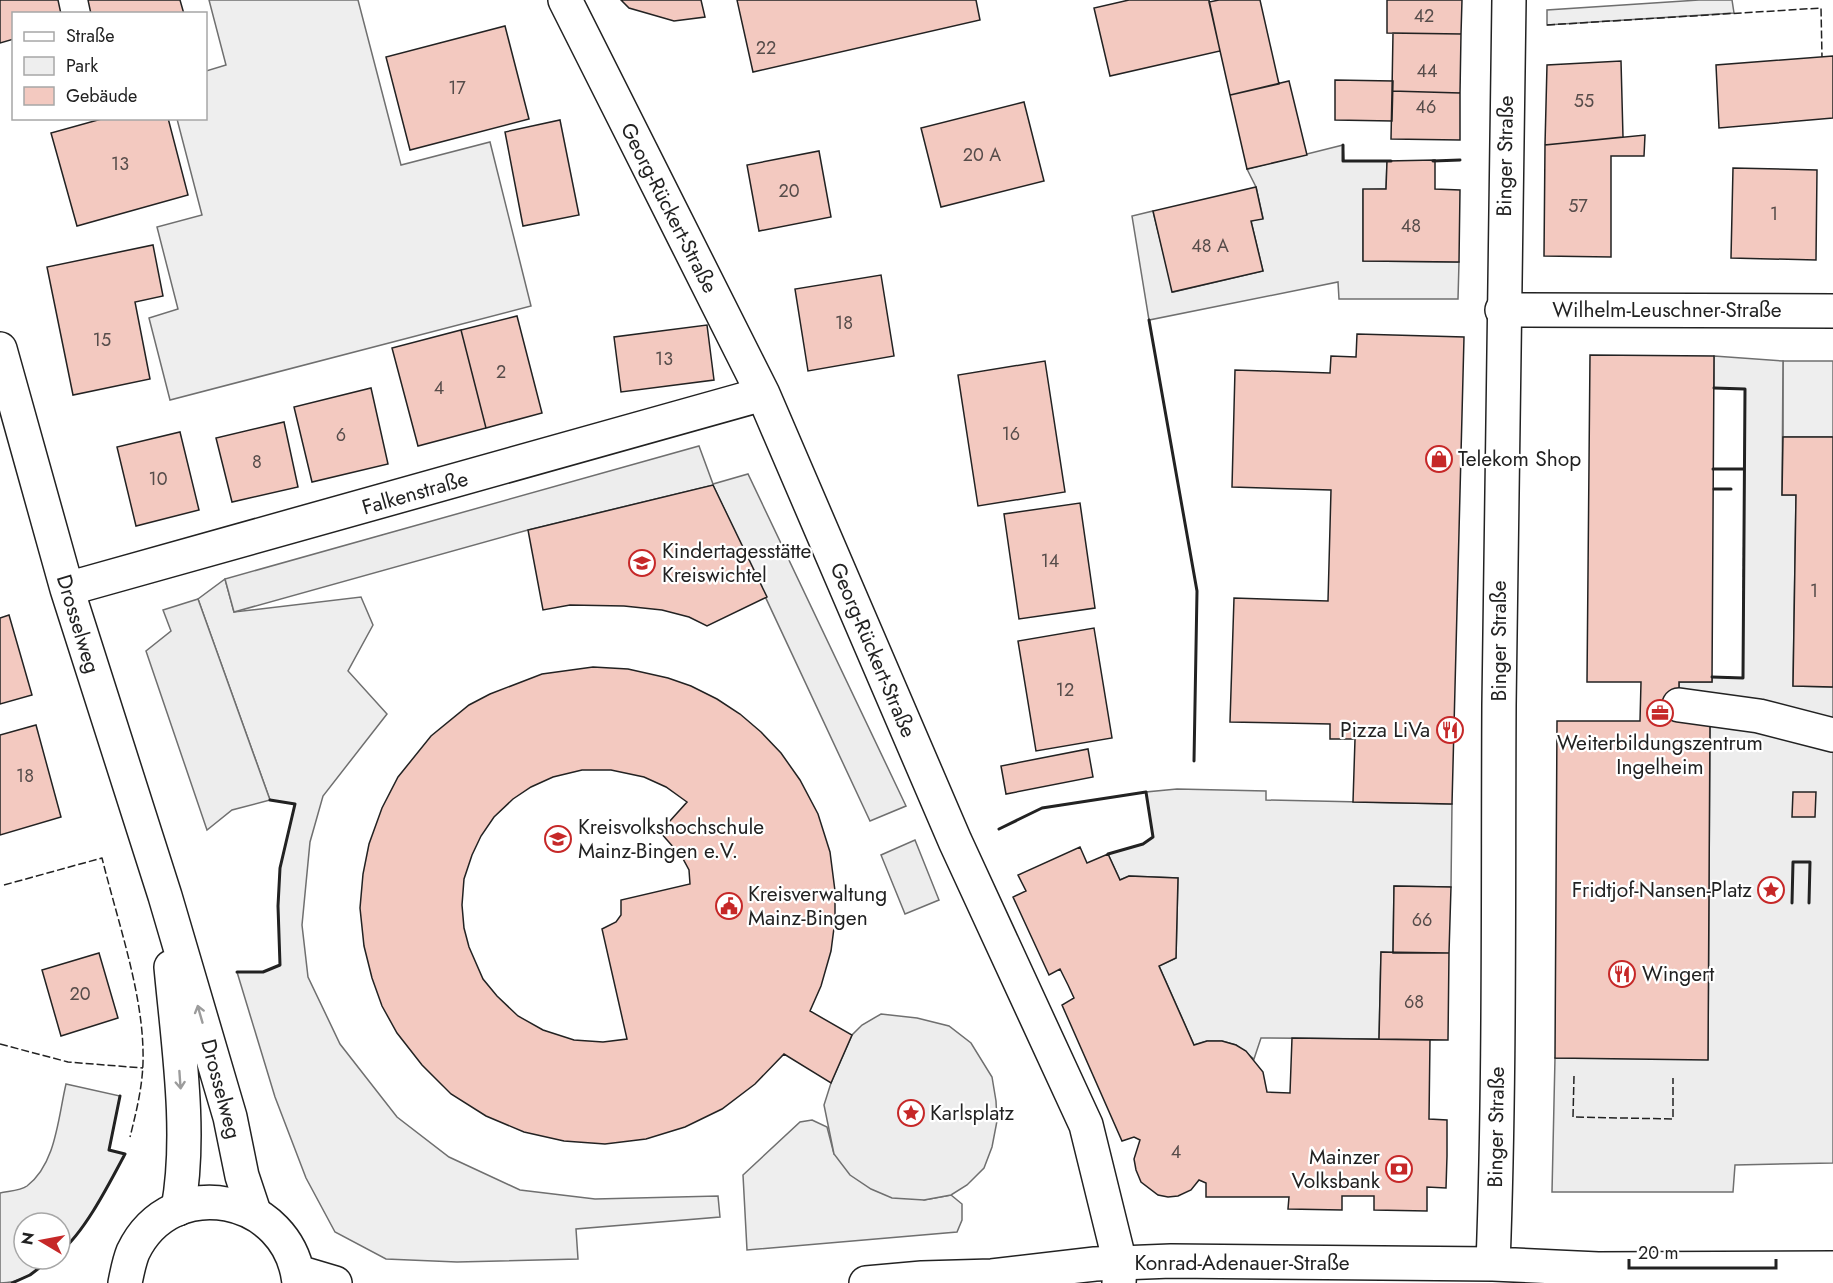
<svg xmlns="http://www.w3.org/2000/svg" width="1833" height="1283" font-family="Jost,sans-serif">
	<style>
		.green { fill: #eee; stroke: #6f6f6f; stroke-width: 1.5 }
		.parking { fill: #ededed; stroke: #6f6f6f; stroke-width: 1.5 }
		.building { fill: #f3c9c0; stroke: #222; stroke-width: 1.5; fill-rule: evenodd }
		.lines { fill: none; stroke-linecap: round; stroke-linejoin: round }
		.street-casing { stroke: #222; stroke-width: 36 }
		.secondary-casing { stroke: #222; stroke-width: 36 }
		.street { stroke: #fff; stroke-width: 33 }
		.secondary { stroke: #fff; stroke-width: 33 }
		.fence { stroke: #222; stroke-width: 1.5; stroke-dasharray: 8 3; stroke-linecap: butt }
		.wall { stroke: #222; stroke-width: 3 }
		.oneway { stroke: #9c9c9c }
		.labels { text-anchor: middle; stroke-width: 4.5; stroke-linejoin: round; paint-order: stroke }
		.number-label { font-size: 18px; fill: #564c4a }
		.street-label { font-size: 21px; fill: #222; stroke: #fff }
		.poi-label { font-size: 21px; fill: #222; stroke: #fff; text-anchor: start }
	</style>
	<rect width="100%" height="100%" fill="#fff"/>
	<!-- green -->
	<path class="green" d="M209,0h149l43,165 89,-23 41,164 -361,94 -21,-82 29,-9 -21,-82 45,-12 -25,-96 29,-1v-47l20,-6z
		M1699,0h33l2,13 -187,12v-15z
		M1783,361h50v76h-50z
		M225,579l9,33 127,-15 12,28 -25,46 39,43 -64,82 -13,46 -8,83 6,52 32,67 57,73 52,40 71,33 75,9 123,-3 2,21 -144,12 2,30 -121,3 -71,-3 -51,-27 -29,-54 -31,-81 -38,-125h26l17,-7 -2,-59 2,-38 15,-64 -25,-4 -72,-201z
		M66,1084l54,12 -11,54 16,4c-15,28 -40,78 -65,98v-29h-36v36h27c-16,13 -30,24 -51,24v-90c8,-2 20,-2 27,-7 29,-22 31,-68 39,-102z
		M812,1120l15,7 7,27 90,46 27,-5 11,9v16l-5,12 -210,18 -4,-75 57,-53z"/>
	<!-- parking -->
	<path class="parking" d="M1343,145l1,16h43l-1,28 -23,1v71l96,1 -1,37h-119l-1,-17 -189,38 -17,-104 21,-5 20,81 90,-21 -12,-50 12,-3 -7,-31 -9,-18z
		M1714,356l69,5 -1,134h14l-3,191 40,1v476l-98,2 -2,27h-181l3,-134 153,1 2,-337 -31,-1v-39h33v-5l31,1 2,-289 -31,-1z
		M699,446l14,38 35,-10 158,332 -36,15 -157,-336 -185,45 -294,82 -9,-33z
		M198,599l72,201 -38,10 -25,20 -61,-179 25,-20 -8,-21z
		M1177,789l89,2v9l186,4 -1,83 -57,-1 -1,67 -12,-1 -2,87 -118,-1 -7,21 -18,-14 -14,-4h-15l-13,4 -35,-79 17,-8 2,-80 -49,-2 -9,4 -12,-26 35,-10 10,-7 -7,-45z
		M915,840l24,60 -34,14 -24,-59z
		M881,1014l36,4 32,8 22,17 21,34 4,24 1,20 -5,26 -8,21 -17,17 -16,10 -27,5 -32,-2 -21,-9 -21,-14 -16,-21 -10,-49 7,-22 21,-48 10,-10z"/>
	<!-- building -->
	<path class="building" d="M0,0h58l3,14h-47v25l-14,4z
		M88,0h92l4,14h-93z
		M621,0h80l4,17 -31,4 -45,-13z
		M737,0h239l4,20 -227,52z
		M1129,0h80l11,51 -110,25 -16,-68z
		M1219,0h41l19,84 -49,11 -21,-93z
		M1387,0h75l-1,34 -74,-1z
		M505,26l24,93 -119,31 -24,-93z
		M1393,33l68,1 -1,59 -68,-2z
		M1833,56v62l-114,10 -3,-63z
		M1621,61l2,76 -78,8 2,-80z
		M1335,80l58,1 -1,40 -57,-1z
		M1289,81l18,74 -60,14 -17,-74z
		M1392,91l68,2v47l-69,-1z
		M1024,102l20,79 -103,26 -20,-79z
		M105,118h63l20,77 -111,31 -26,-93z
		M560,120l19,95 -56,11 -18,-94z
		M1645,135l-1,21h-33v101l-67,-1 1,-111z
		M819,151l12,66 -72,14 -12,-66z
		M1435,160v29l25,1 -1,72 -96,-1v-72h23l1,-28z
		M1733,168l84,2 -1,90 -85,-2z
		M1256,187l7,32 -12,2 12,50 -91,21 -19,-81z
		M153,245l10,51 -28,6 15,77 -77,16 -26,-128z
		M881,275l13,81 -86,15 -13,-82z
		M517,316l25,97 -56,15 -25,-98z
		M707,325l7,55 -93,12 -7,-55z
		M461,330l25,98 -68,18 -26,-98z
		M1357,334l107,3 -12,467 -99,-2 2,-63h-25v-15l-100,-2 4,-124 94,3 3,-111 -99,-3 3,-117 95,3 1,-17 25,1z
		M1590,355l124,1 -2,326h-33v39l31,1 -2,338 -153,-2 2,-337h83l1,-39h-54z
		M1045,361l20,131 -87,14 -20,-131z
		M371,388l17,76 -76,18 -18,-75z
		M284,422l14,65 -66,15 -16,-64z
		M180,432l19,78 -63,16 -19,-79z
		M1783,437h50v250l-40,-1 3,-191h-14z
		M713,485l54,112 -60,29 -18,-9 -27,-7 -38,-4 -54,-1 -27,5 -15,-80z
		M1080,503l15,105 -76,11 -15,-105z
		M9,615l23,80 -32,9v-86z
		M1094,628l18,110 -76,13 -18,-110z
		M593,667l35,2 40,9 23,8 26,13 23,15 21,18 20,21 19,27 18,34 12,38 5,39v29l-4,31 -10,35 -11,25 42,24 -21,48 -47,-29 -29,30 -33,25 -37,18 -39,12 -41,5 -41,-3 -40,-9 -38,-16 -35,-22 -29,-29 -25,-32 -15,-27 -10,-28 -8,-32 -4,-38 3,-34 6,-30 13,-36 16,-31 33,-41 38,-31 21,-11 52,-20zM582,770h29l33,7 22,10 21,15 -27,30 22,25 7,13 1,14 -69,16v15l-5,7 -14,7 25,110 -24,3 -29,-2 -31,-10 -25,-14 -21,-20 -14,-17 -14,-32 -5,-19 -2,-23 2,-26 8,-24 9,-19 13,-19 19,-18 18,-12 22,-10z
		M36,725l25,92 -61,18v-100z
		M1088,749l5,28 -87,17 -5,-28z
		M1793,792h23l-1,25h-23z
		M1080,847l7,16 21,-9 12,26 9,-4 49,2 -2,80 -17,8 35,79 13,-4h15l14,4 10,6 17,21 4,20 23,1 2,-55 138,2 -1,79 18,1v36l-1,32 -19,-1v24l-53,-1v-14h-32v14l-54,-1 1,-12h-83v-14l-7,-3 -8,10 -13,6 -10,1 -10,-2 -17,-13 -5,-12 -2,-11 6,-19 -6,-3 -12,4 -60,-136 12,-7 -6,-13 -8,-16 -11,6 -36,-78 13,-6 -8,-16z
		M1394,886l57,1 -2,66h-56z
		M1381,952l68,1 -1,87 -69,-1z
		M99,953l19,65 -57,18 -19,-66z"/>
	<g class="lines">
		<defs>
			<path id="street" d="M565,0l198,394 192,447 131,284 34,138 -1,20
				M1502,310l331,1
				M0,349l67,240 98,307 65,221 12,59 12,36
				M67,589l696,-195
				M1679,705l80,11 74,19
				M171,967c7,76 21,167 7,242"/>
			<path id="secondary" d="M1493,1264c7,-186 5,-373 6,-559 2,-235 5,-470 10,-705
				M298,1272l37,11
				M125,1283c2,-10 4,-21 8,-31 39,-81 157,-57 166,31
				M866,1283l56,-5 70,-2 103,-12 76,-3 322,3 105,5 235,-1"/>
		</defs>
		<!-- street casing -->
		<use href="#street" class="street-casing"/>
		<!-- secondary casing -->
		<use href="#secondary" class="secondary-casing"/>
		<!-- street -->
		<use href="#street" class="street"/>
		<!-- secondary -->
		<use href="#secondary" class="secondary"/>
		<!-- fence -->
		<path class="fence" d="M1547,25l274,-17 1,49
			M1712,677l31,1 1,-189
			M4,885l98,-27c15,61 40,132 41,193 1,30 -6,58 -13,86
			M0,1044l68,18 75,6
			M1574,1076l-1,41 100,2v-41"/>
		<!-- wall -->
		<path class="wall" d="M1343,145v16h48
			M1433,161l27,-1
			M1149,320l48,271 -3,170
			M1713,469h31
			M1714,489h17
			M1712,677l31,1 2,-289 -31,-1
			M999,829l43,-21 104,-16 7,45 -10,7 -35,10
			M1792,903l1,-41h17l-1,41
			M237,972h26l17,-7 -2,-59 2,-38 15,-64 -25,-4
			M60,1252c25,-20 50,-70 65,-98l-16,-4 11,-54
			M12,1283l18,-8 21,-16"/>
	</g>
	<!-- one-way arrows -->
	<defs><path id="oneway-shaft" d="M-6 0H5M1.5-3L5.5 0L1.5 3" fill="none" stroke-width="1.6" stroke-linecap="round" stroke-linejoin="round" transform="scale(1.5)"/></defs>
	<g class="oneway">
		<use href="#oneway-shaft" transform="translate(200 1014) rotate(-106)"/>
		<use href="#oneway-shaft" transform="translate(180 1080) rotate(86)"/>
	</g>
	<!-- icons -->
	<defs>
		<symbol id="shop-ring" viewBox="-11 -11 22 22"><circle r="9.5" fill="#fff" stroke="#c62828" stroke-width="1.5"/><path d="M-5-2.5h2.3a2.7 3.5 0 0 1 5.4 0H5L5.5 6h-11ZM-1.5-2.5h3a1.5 2.3 0 0 0-3 0Z" fill="#c62828"/></symbol>
		<symbol id="school-ring" viewBox="-11 -11 22 22"><circle r="9.5" fill="#fff" stroke="#c62828" stroke-width="1.5"/><path d="M0-5L7-2L0 1L-7-2ZM-4 1L0 2.5L4 1V4Q0 6-4 4Z" fill="#c62828"/></symbol>
		<symbol id="office-ring" viewBox="-11 -11 22 22"><circle r="9.5" fill="#fff" stroke="#c62828" stroke-width="1.5"/><path d="M-6-3h4V-5.5h4V-3h4V5H-6ZM-1-4.5V-3h2v-1.5ZM-6 0V1H6V0Z" fill="#c62828"/></symbol>
		<symbol id="restaurant-ring" viewBox="-11 -11 22 22"><circle r="9.5" fill="#fff" stroke="#c62828" stroke-width="1.5"/><path d="M-5-6h1v4h1v-4h1v4h1v-4h1v5L-1.5 .5V6h-2V.5L-5-1ZM5-6V6H3V1.5H1.5Q1.5-4 5-6Z" fill="#c62828"/></symbol>
		<symbol id="university-ring" viewBox="-11 -11 22 22"><circle r="9.5" fill="#fff" stroke="#c62828" stroke-width="1.5"/><path d="M0-5L7-2L0 1L-7-2ZM-4 1L0 2.5L4 1V4Q0 6-4 4Z" fill="#c62828"/></symbol>
		<symbol id="sight-ring" viewBox="-11 -11 22 22"><circle r="9.5" fill="#fff" stroke="#c62828" stroke-width="1.5"/><path d="M0-6L1.8-2.2L6-1.7L2.9 1.2L3.7 5.4L0 3.3L-3.7 5.4L-2.9 1.2L-6-1.7L-1.8-2.2Z" fill="#c62828"/></symbol>
		<symbol id="civic-ring" viewBox="-11 -11 22 22"><circle r="9.5" fill="#fff" stroke="#c62828" stroke-width="1.5"/><path d="M-.6-6.5H3V-4.5H.6V-3L4-1V1h2V6H-6V1h2V-1L-.6-3ZM-1.2 2.5V6h2.4V2.5Z" fill="#c62828"/></symbol>
		<symbol id="bank-ring" viewBox="-11 -11 22 22"><circle r="9.5" fill="#fff" stroke="#c62828" stroke-width="1.5"/><path d="M-6-4H6V4H-6ZM0-2.3a2.3 2.3 0 1 0 0 4.6a2.3 2.3 0 1 0 0-4.6Z" fill="#c62828"/></symbol>
	</defs>
	<g fill-rule="evenodd">
		<use href="#shop-ring" x="1424" y="444" width="30" height="30"/>
		<use href="#school-ring" x="627" y="548" width="30" height="30"/>
		<use href="#office-ring" x="1645" y="698" width="30" height="30"/>
		<use href="#restaurant-ring" x="1435" y="715" width="30" height="30"/>
		<use href="#university-ring" x="543" y="824" width="30" height="30"/>
		<use href="#sight-ring" x="1756" y="875" width="30" height="30"/>
		<use href="#civic-ring" x="714" y="891" width="30" height="30"/>
		<use href="#restaurant-ring" x="1607" y="959" width="30" height="30"/>
		<use href="#sight-ring" x="896" y="1098" width="30" height="30"/>
		<use href="#bank-ring" x="1384" y="1154" width="30" height="30"/>
	</g>
	<g class="labels">
		<!-- number labels -->
		<g class="number-label">
			<text x="1424" y="22">42</text>
			<text x="766" y="54">22</text>
			<text x="1427" y="77">44</text>
			<text x="457" y="94">17</text>
			<text x="1584" y="107">55</text>
			<text x="1426" y="113">46</text>
			<text x="982" y="161">20 A</text>
			<text x="120" y="170">13</text>
			<text x="789" y="197">20</text>
			<text x="1578" y="212">57</text>
			<text x="1774" y="220">1</text>
			<text x="1411" y="232">48</text>
			<text x="1210" y="252">48 A</text>
			<text x="844" y="329">18</text>
			<text x="102" y="346">15</text>
			<text x="664" y="365">13</text>
			<text x="501" y="378">2</text>
			<text x="439" y="394">4</text>
			<text x="1011" y="440">16</text>
			<text x="341" y="441">6</text>
			<text x="257" y="468">8</text>
			<text x="158" y="485">10</text>
			<text x="1050" y="567">14</text>
			<text x="1814" y="597">1</text>
			<text x="1065" y="696">12</text>
			<text x="25" y="782">18</text>
			<text x="1422" y="926">66</text>
			<text x="80" y="1000">20</text>
			<text x="1414" y="1008">68</text>
			<text x="1176" y="1158">4</text>
		</g>
		<!-- street labels -->
		<g class="street-label">
			<text transform="translate(1505 156) rotate(-89)" y="7">Binger Straße</text>
			<text transform="translate(669 208) rotate(63)" y="7">Georg-Rückert-Straße</text>
			<text x="1667" y="317">Wilhelm-Leuschner-Straße</text>
			<text transform="translate(415 493) rotate(-16)" y="7">Falkenstraße</text>
			<text transform="translate(78 624) rotate(73)" y="7">Drosselweg</text>
			<text transform="translate(1499 641) rotate(-90)" y="7">Binger Straße</text>
			<text transform="translate(873 650) rotate(67)" y="7">Georg-Rückert-Straße</text>
			<text transform="translate(221 1089) rotate(75)" y="7">Drosselweg</text>
			<text transform="translate(1496 1127) rotate(-89)" y="7">Binger Straße</text>
			<text x="1242" y="1270">Konrad-Adenauer-Straße</text>
		</g>
		<!-- poi labels -->
		<g class="poi-label">
			<text x="1458" y="466">Telekom Shop</text>
			<text x="662" y="558">Kindertagesstätte<tspan x="662" dy="24">Kreiswichtel</tspan></text>
			<text x="1430" y="737" text-anchor="end">Pizza LiVa</text>
			<text x="1660" y="750" text-anchor="middle">Weiterbildungszentrum<tspan x="1660" dy="24">Ingelheim</tspan></text>
			<text x="578" y="834">Kreisvolkshochschule<tspan x="578" dy="24">Mainz-Bingen e.V.</tspan></text>
			<text x="1752" y="897" text-anchor="end">Fridtjof-Nansen-Platz</text>
			<text x="748" y="901">Kreisverwaltung<tspan x="748" dy="24">Mainz-Bingen</tspan></text>
			<text x="1642" y="981">Wingert</text>
			<text x="930" y="1120">Karlsplatz</text>
			<text x="1380" y="1164" text-anchor="end">Mainzer<tspan x="1380" dy="24">Volksbank</tspan></text>
		</g>
	</g>
	<!-- legend -->
	<rect x="12" y="12" width="195" height="108" fill="#ffffff" stroke="#a7a7a7" stroke-width="1.5"/>
	<rect x="24" y="32" width="30" height="9" fill="#ffffff" stroke="#a7a7a7" stroke-width="1.5"/>
	<text x="66" y="42" font-size="18" fill="#222222">Straße</text>
	<rect x="24" y="57" width="30" height="18" fill="#eeeeee" stroke="#a7a7a7" stroke-width="1.5"/>
	<text x="66" y="72" font-size="18" fill="#222222">Park</text>
	<rect x="24" y="87" width="30" height="18" fill="#f3c9c0" stroke="#a7a7a7" stroke-width="1.5"/>
	<text x="66" y="102" font-size="18" fill="#222222">Gebäude</text>
	<!-- north arrow -->
	<g transform="translate(42 1241) rotate(280)"><circle r="28" fill="#ffffff" stroke="#a7a7a7" stroke-width="1.5"/>
	<path d="M0-4.5L10 22L0 15L-10 22Z" fill="#c62828"/>
	<text y="-9" font-size="16" font-weight="bold" text-anchor="middle" fill="#222222">N</text>
	</g>
	<!-- scale -->
	<path d="M1629 1259v9h147v-9" fill="none" stroke="#222222" stroke-width="3"/>
	<text x="1638" y="1259" font-size="18" fill="#222222" stroke="#ffffff" stroke-width="4.5" paint-order="stroke">20 m</text>
</svg>
